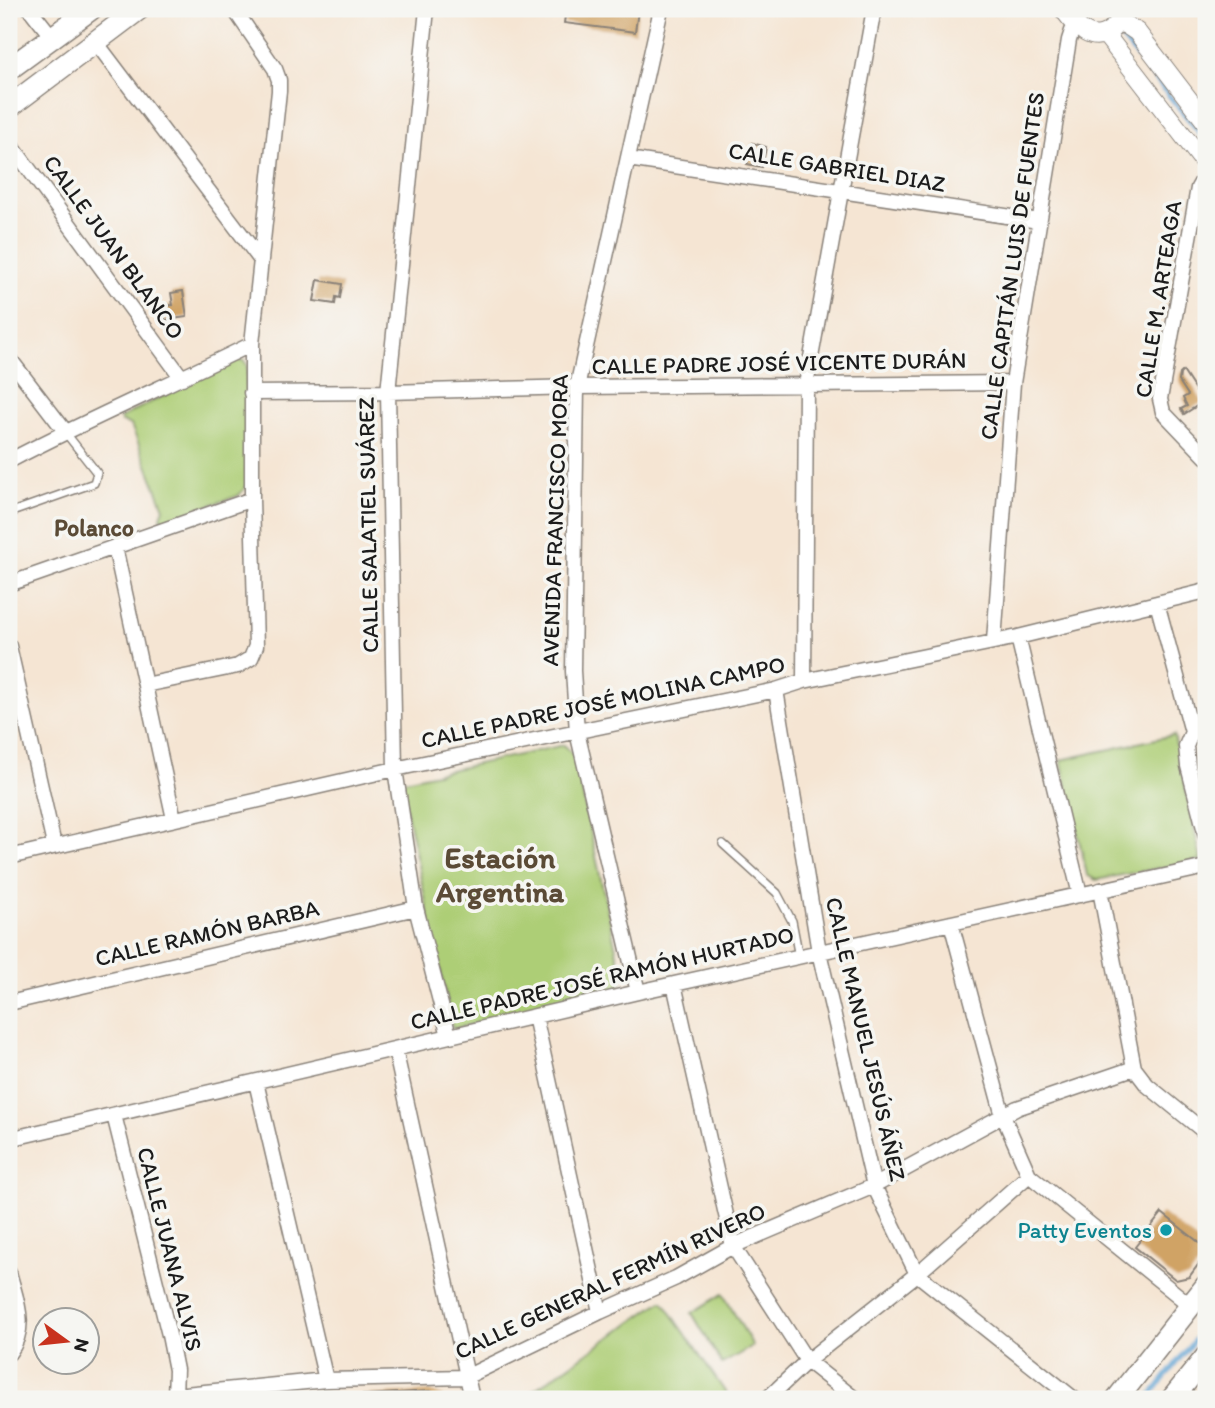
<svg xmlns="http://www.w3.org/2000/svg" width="1215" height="1408" font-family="Itim,sans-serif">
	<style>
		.green { fill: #adce76; stroke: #647549; stroke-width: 2 }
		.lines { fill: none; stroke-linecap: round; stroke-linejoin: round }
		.stream { stroke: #5ea3d3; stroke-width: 4.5 }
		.building { fill: #d0a365 }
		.service-casing { stroke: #888078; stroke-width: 10 }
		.minor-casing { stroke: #888078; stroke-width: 17 }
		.tertiary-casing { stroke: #888078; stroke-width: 20 }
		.secondary-casing { stroke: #888078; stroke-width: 24 }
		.service { stroke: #fff; stroke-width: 7 }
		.minor { stroke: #fff; stroke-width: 14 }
		.tertiary { stroke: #fff; stroke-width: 18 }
		.secondary { stroke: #fff; stroke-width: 21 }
		.culture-dot { fill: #0f9aa8; stroke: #f6f6f2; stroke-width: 2.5 }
		.labels { text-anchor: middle; stroke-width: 7; stroke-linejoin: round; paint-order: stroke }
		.street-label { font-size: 23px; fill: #1c1c1c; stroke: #f6f6f2 }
		.culture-label { font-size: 23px; fill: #0d838f; stroke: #f6f6f2; text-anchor: end }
		.neighbourhood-label { font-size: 24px; font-weight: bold; fill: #5b4b36; stroke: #f6f6f2 }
		.district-label { font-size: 30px; font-weight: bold; fill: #5b4b36; stroke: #f6f6f2 }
	</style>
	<rect width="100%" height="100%" fill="#f6f6f2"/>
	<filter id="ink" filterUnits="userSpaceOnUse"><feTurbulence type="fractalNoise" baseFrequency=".0143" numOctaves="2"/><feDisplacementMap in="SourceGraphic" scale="14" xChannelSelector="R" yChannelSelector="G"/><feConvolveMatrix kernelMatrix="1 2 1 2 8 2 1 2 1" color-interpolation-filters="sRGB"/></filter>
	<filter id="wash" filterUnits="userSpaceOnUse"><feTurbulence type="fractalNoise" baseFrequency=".00686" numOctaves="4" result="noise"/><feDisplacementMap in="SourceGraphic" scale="28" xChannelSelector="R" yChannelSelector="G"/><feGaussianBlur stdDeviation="1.57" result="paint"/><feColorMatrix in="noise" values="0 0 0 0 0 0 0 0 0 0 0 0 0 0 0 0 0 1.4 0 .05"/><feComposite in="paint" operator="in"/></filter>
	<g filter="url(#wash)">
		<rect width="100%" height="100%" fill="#f5e5d3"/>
		<!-- green -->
		<path class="green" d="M235,359l9,2 3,4v121l-9,10 -76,25 -1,-4 3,-9 -33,-83 -9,-3 -2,-4z
			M1174,735l27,125 -105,20 -9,-5 -26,-115z
			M564,745l10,10 48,222 -4,15 -165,37 -53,-248z
			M723,1294l30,52 -31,18 -30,-51z
			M663,1301l67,98h-209l141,-98z
			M325,1392l-1,7h-105l9,-2z"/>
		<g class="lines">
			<!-- stream -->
			<path class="stream" d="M1098,9l5,6
				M1121,37l85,104
				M1148,1399l58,-74"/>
		</g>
		<g id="blocks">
			<!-- building -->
			<path class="building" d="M566,9h54l18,2 -3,21 -71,-9z
				M752,143l14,4 -4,20 -15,-3z
				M318,280l24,4 -2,14 -4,-1 -1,7 -21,-3z
				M183,291l4,26 -22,3 -2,-14 10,-1 -2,-12z
				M1183,371l20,31 -19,12 -3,-5 6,-3 -4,-8 5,-3 -9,-14 1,-7z
				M1162,1213l44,35v6l-17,23 -13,3 -41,-33z
				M430,1391l12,5 1,3h-108v-2z"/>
		</g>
	</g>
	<g filter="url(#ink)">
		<use href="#blocks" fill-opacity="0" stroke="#888078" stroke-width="2"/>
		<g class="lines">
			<defs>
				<path id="service" d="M9,513l85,-30 3,-10 -32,-41
					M723,844l54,49 15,28 7,36"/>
				<path id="minor" d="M30,9l22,28
					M427,9l-39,383 7,377 21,139 33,128
					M95,41l165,218
					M9,142l173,236
					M628,159l411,62
					M1206,174l-8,14 -38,211 3,13 43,45
					M9,358l56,73
					M251,393l137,-1 189,-5 436,-4
					M9,461c79,-42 162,-77 243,-117
					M115,547l59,272
					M9,584l243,-85
					M1157,603l35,129 -6,14 2,20 18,70
					M1018,637l62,258
					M994,641l19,-258 56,-343 3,-9 4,-5
					M9,646l45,199
					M804,681l2,-296 68,-376
					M145,685l93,-19 13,-8 5,-12 -4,-147v-155l27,-253v-11l-4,-11 -41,-60
					M776,690l43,262 55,234 43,88 157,125
					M1192,732l14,-3
					M9,857l386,-88 381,-79 28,-9 214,-44 188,-46
					M1100,890l34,178 13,17 59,48
					M951,923l52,193 26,59 162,131
					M674,984l59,262 74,115 48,38
					M638,992l-61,-260 -4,-61 4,-284 84,-378
					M9,1003l407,-95
					M535,1016l65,296
					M395,1049l77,350
					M256,1082l70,298
					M114,1115l55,220 7,35 -1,25 6,4
					M9,1139l629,-147 568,-125
					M9,1272c7,28 20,55 0,81
					M171,1399l4,-4 151,-15 140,-3 134,-65 76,-34 57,-32 141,-60 143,-78 117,-40
					M767,1399l40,-38 110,-87 112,-99"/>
				<path id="tertiary" d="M1063,9c13,17 28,38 50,19
					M1118,21l10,5 9,6 69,90
					M1105,34l101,131"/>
				<path id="secondary" d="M9,69l82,-60
					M9,107l130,-98
					M1117,1399l89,-113
					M1172,1399l34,-42"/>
			</defs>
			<!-- service casing -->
			<use href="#service" class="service-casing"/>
			<!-- minor casing -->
			<use href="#minor" class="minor-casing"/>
			<!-- tertiary casing -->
			<use href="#tertiary" class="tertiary-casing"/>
			<!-- secondary casing -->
			<use href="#secondary" class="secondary-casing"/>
			<!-- service -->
			<use href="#service" class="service"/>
			<!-- minor -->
			<use href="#minor" class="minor"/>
			<!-- tertiary -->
			<use href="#tertiary" class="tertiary"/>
			<!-- secondary -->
			<use href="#secondary" class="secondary"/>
		</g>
	</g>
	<!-- markers -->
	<circle class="culture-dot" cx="1166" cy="1230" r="7"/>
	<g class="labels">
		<!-- street labels -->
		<g class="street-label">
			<text transform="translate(837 167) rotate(9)" y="8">CALLE GABRIEL DIAZ</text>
			<text transform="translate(114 247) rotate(54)" y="8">CALLE JUAN BLANCO</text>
			<text transform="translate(1012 266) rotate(-82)" y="8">CALLE CAPITÁN LUIS DE FUENTES</text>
			<text transform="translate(1158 299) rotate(-81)" y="8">CALLE M. ARTEAGA</text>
			<text transform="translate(779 363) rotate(-1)" y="8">CALLE PADRE JOSÉ VICENTE DURÁN</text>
			<text transform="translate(555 520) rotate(-88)" y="8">AVENIDA FRANCISCO MORA</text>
			<text transform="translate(368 525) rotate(-91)" y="8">CALLE SALATIEL SUÁREZ</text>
			<text transform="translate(603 702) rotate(-12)" y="8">CALLE PADRE JOSÉ MOLINA CAMPO</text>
			<text transform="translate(207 933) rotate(-13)" y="8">CALLE RAMÓN BARBA</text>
			<text transform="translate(602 978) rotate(-13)" y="8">CALLE PADRE JOSÉ RAMÓN HURTADO</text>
			<text transform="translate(866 1039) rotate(77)" y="8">CALLE MANUEL JESÚS ÁÑEZ</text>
			<text transform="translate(170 1249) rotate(76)" y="8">CALLE JUANA ALVIS</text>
			<text transform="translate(610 1281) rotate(-25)" y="8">CALLE GENERAL FERMÍN RIVERO</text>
		</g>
		<!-- culture labels -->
		<g class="culture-label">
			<text x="1152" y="1238">Patty Eventos</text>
		</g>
		<!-- neighbourhood labels -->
		<g class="neighbourhood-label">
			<text x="94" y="536">Polanco</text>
		</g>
		<!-- district labels -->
		<g class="district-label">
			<text x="500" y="868">Estación<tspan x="500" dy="34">Argentina</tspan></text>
		</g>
	</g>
	<!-- margin -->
	<rect width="1215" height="1408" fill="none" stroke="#f6f6f2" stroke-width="35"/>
	<!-- north arrow -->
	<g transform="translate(66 1341) rotate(105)"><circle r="33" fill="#f6f6f2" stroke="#9f9f9c" stroke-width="2"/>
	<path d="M0-5L12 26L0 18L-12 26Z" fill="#c8321e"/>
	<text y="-10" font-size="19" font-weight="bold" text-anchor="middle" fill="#1c1c1c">N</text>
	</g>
</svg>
